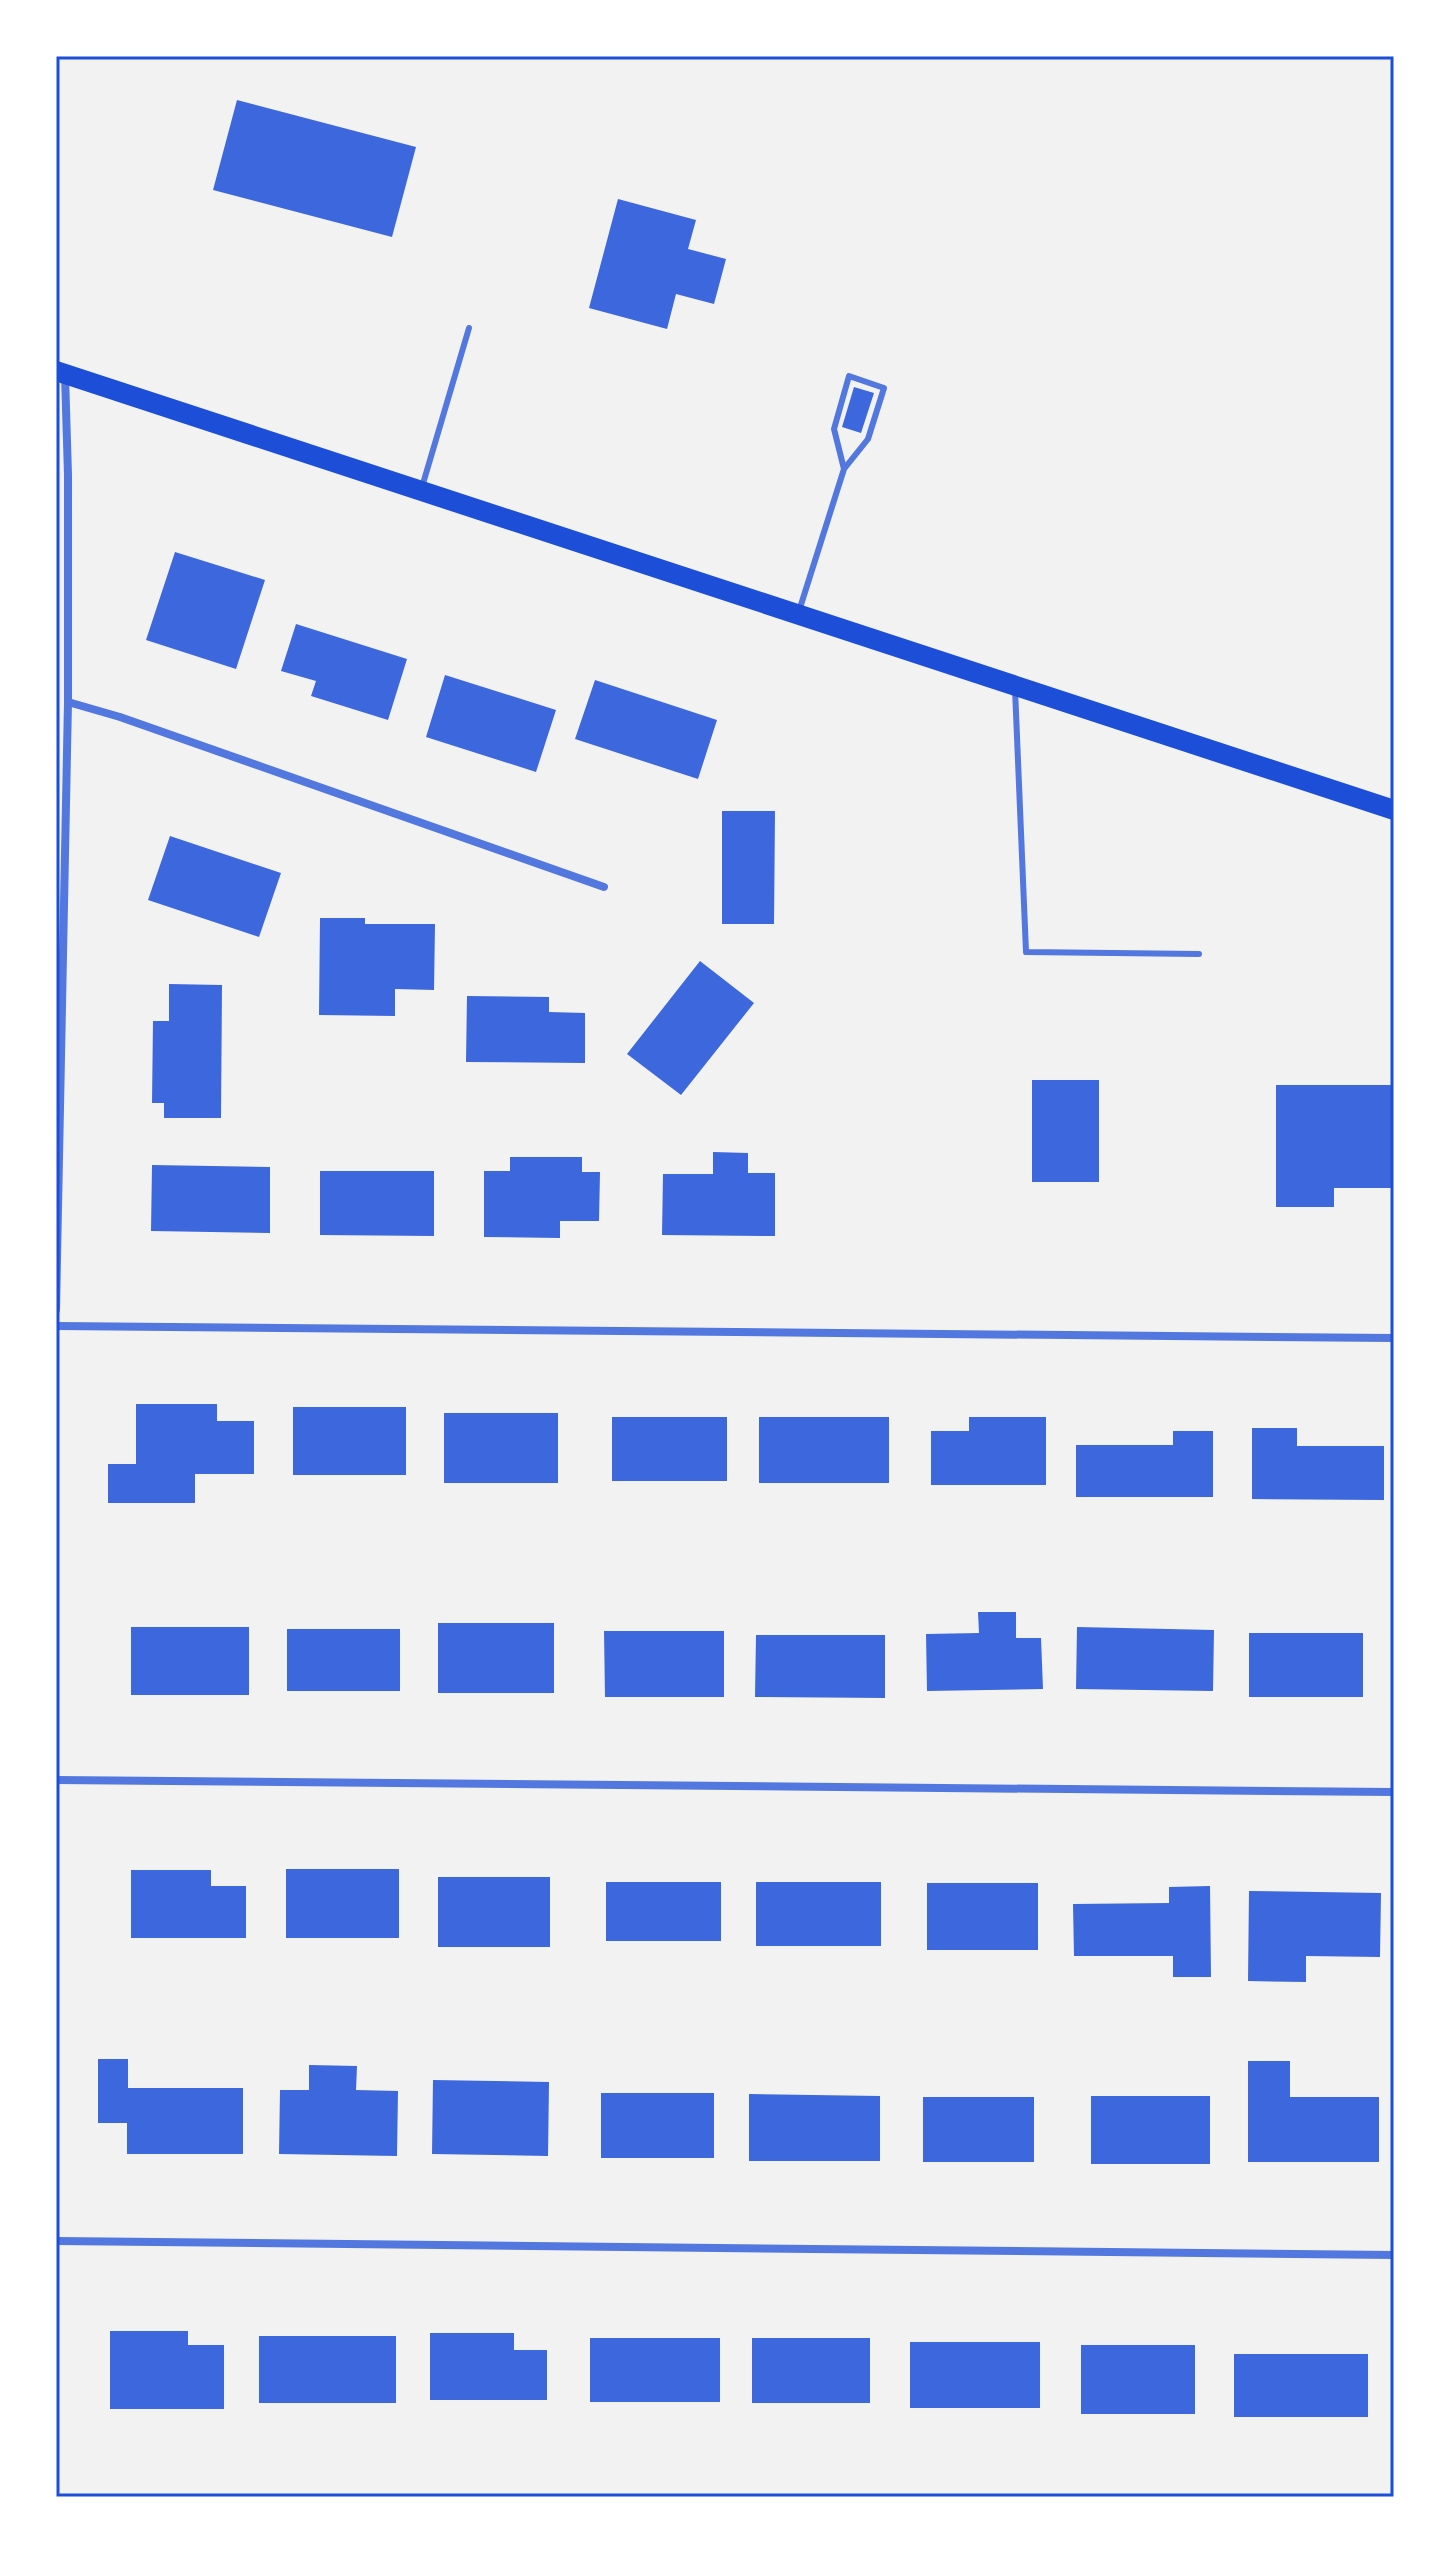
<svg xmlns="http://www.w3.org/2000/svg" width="1450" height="2553" font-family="'Archivo Narrow',sans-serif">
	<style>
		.building { fill: #3d67dc }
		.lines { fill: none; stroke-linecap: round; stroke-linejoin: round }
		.service { stroke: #5277de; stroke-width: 6 }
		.minor { stroke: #5277de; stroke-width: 8 }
		.primary { stroke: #1d4ed8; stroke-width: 20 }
		.neatline { fill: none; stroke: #1d4ed8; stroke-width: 3 }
	</style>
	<rect width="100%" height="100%" fill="#f2f2f2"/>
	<!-- building -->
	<path class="building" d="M237,100l179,47 -24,90 -179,-47z
		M618,199l78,21 -8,29 38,10 -12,45 -38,-10 -9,35 -78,-21z
		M854,387l20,6 -13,40 -19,-6z
		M175,552l90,28 -29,89 -90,-29z
		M296,624l111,35 -19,61 -77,-24 5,-15 -35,-10z
		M445,675l111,35 -20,62 -110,-35z
		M595,680l122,40 -19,59 -123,-40z
		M722,811h53l-1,113h-52z
		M170,836l111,37 -22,64 -111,-37z
		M320,918h45v6h70l-1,66 -39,-1v27l-76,-1z
		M700,961l54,42 -73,92 -54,-41z
		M169,984l53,1 -1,133h-57v-15h-12l1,-82h16z
		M467,996l82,1v15l36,1v50l-119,-1z
		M1032,1080h67v102h-67z
		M1276,1085h118v103h-60v19h-58z
		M713,1152l35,1v20h27v63l-113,-1 1,-61h50z
		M510,1157h72v15h18l-1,49h-39v17l-76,-1v-66h26z
		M152,1165l118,2v66l-119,-2z
		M320,1171h114v65l-114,-1z
		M136,1404h81v17h37v53h-59v29h-87v-39h28z
		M293,1407h113v68h-113z
		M444,1413h114v70h-114z
		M612,1417h115v64h-115z
		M759,1417h130v66h-130z
		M969,1417h77v68h-115v-54h38z
		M1252,1428h45v18h87v54l-132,-1z
		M1173,1431h40v66h-137v-52h97z
		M978,1612h38v26h25l2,51 -116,2 -1,-57 53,-1z
		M438,1623h116v70h-116z
		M131,1627h118v68h-118z
		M1077,1627l137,3 -1,61 -137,-2z
		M287,1629h113v62h-113z
		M604,1631h120v66h-119z
		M1249,1633h114v64h-114z
		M756,1635h129v63l-130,-1z
		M286,1869h113v69h-113z
		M131,1870h80v16h35v52h-115z
		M438,1877h112v70h-112z
		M606,1882h115v59h-115z
		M756,1882h125v64h-125z
		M927,1883h111v67h-111z
		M1210,1886l1,91h-38v-21h-99l-1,-52 96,-1v-16z
		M1249,1891l132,2 -1,64 -74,-1v26l-58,-1z
		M98,2059h30v29h115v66h-116v-31h-29z
		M1248,2061h42v36h89v65h-131z
		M309,2065l48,1 -1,24 42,1 -1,65 -118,-2 1,-64h29z
		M433,2080l116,2 -1,74 -116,-2z
		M601,2093h113v65h-113z
		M749,2094l131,2v65h-131z
		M1091,2096h119v68h-119z
		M923,2097h111v65h-111z
		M110,2331h78v14h36v64h-114z
		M430,2333h84v17h33v50h-117z
		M259,2336h137v67h-137z
		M590,2338h130v64h-130z
		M752,2338h118v65h-118z
		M910,2342h130v66h-130z
		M1081,2345h114v69h-114z
		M1234,2354h134v63h-134z"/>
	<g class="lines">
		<!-- service -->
		<path class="service" d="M422,487l47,-159
			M799,611l45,-142 24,-30 16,-51 -35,-12 -15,53 10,40
			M1015,689l11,263 173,2"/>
		<!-- minor -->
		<path class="minor" d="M68,702l52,15 484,170
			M56,1310l12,-608v-227l-3,-100
			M56,1326l1338,12
			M56,1780l1338,12
			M56,2241l1338,14"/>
		<!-- primary -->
		<path class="primary" d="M56,371l1338,439"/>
	</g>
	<!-- border -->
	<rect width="1450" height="2553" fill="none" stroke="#ffffff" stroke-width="116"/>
	<rect x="58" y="58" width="1334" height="2437" class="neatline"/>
</svg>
